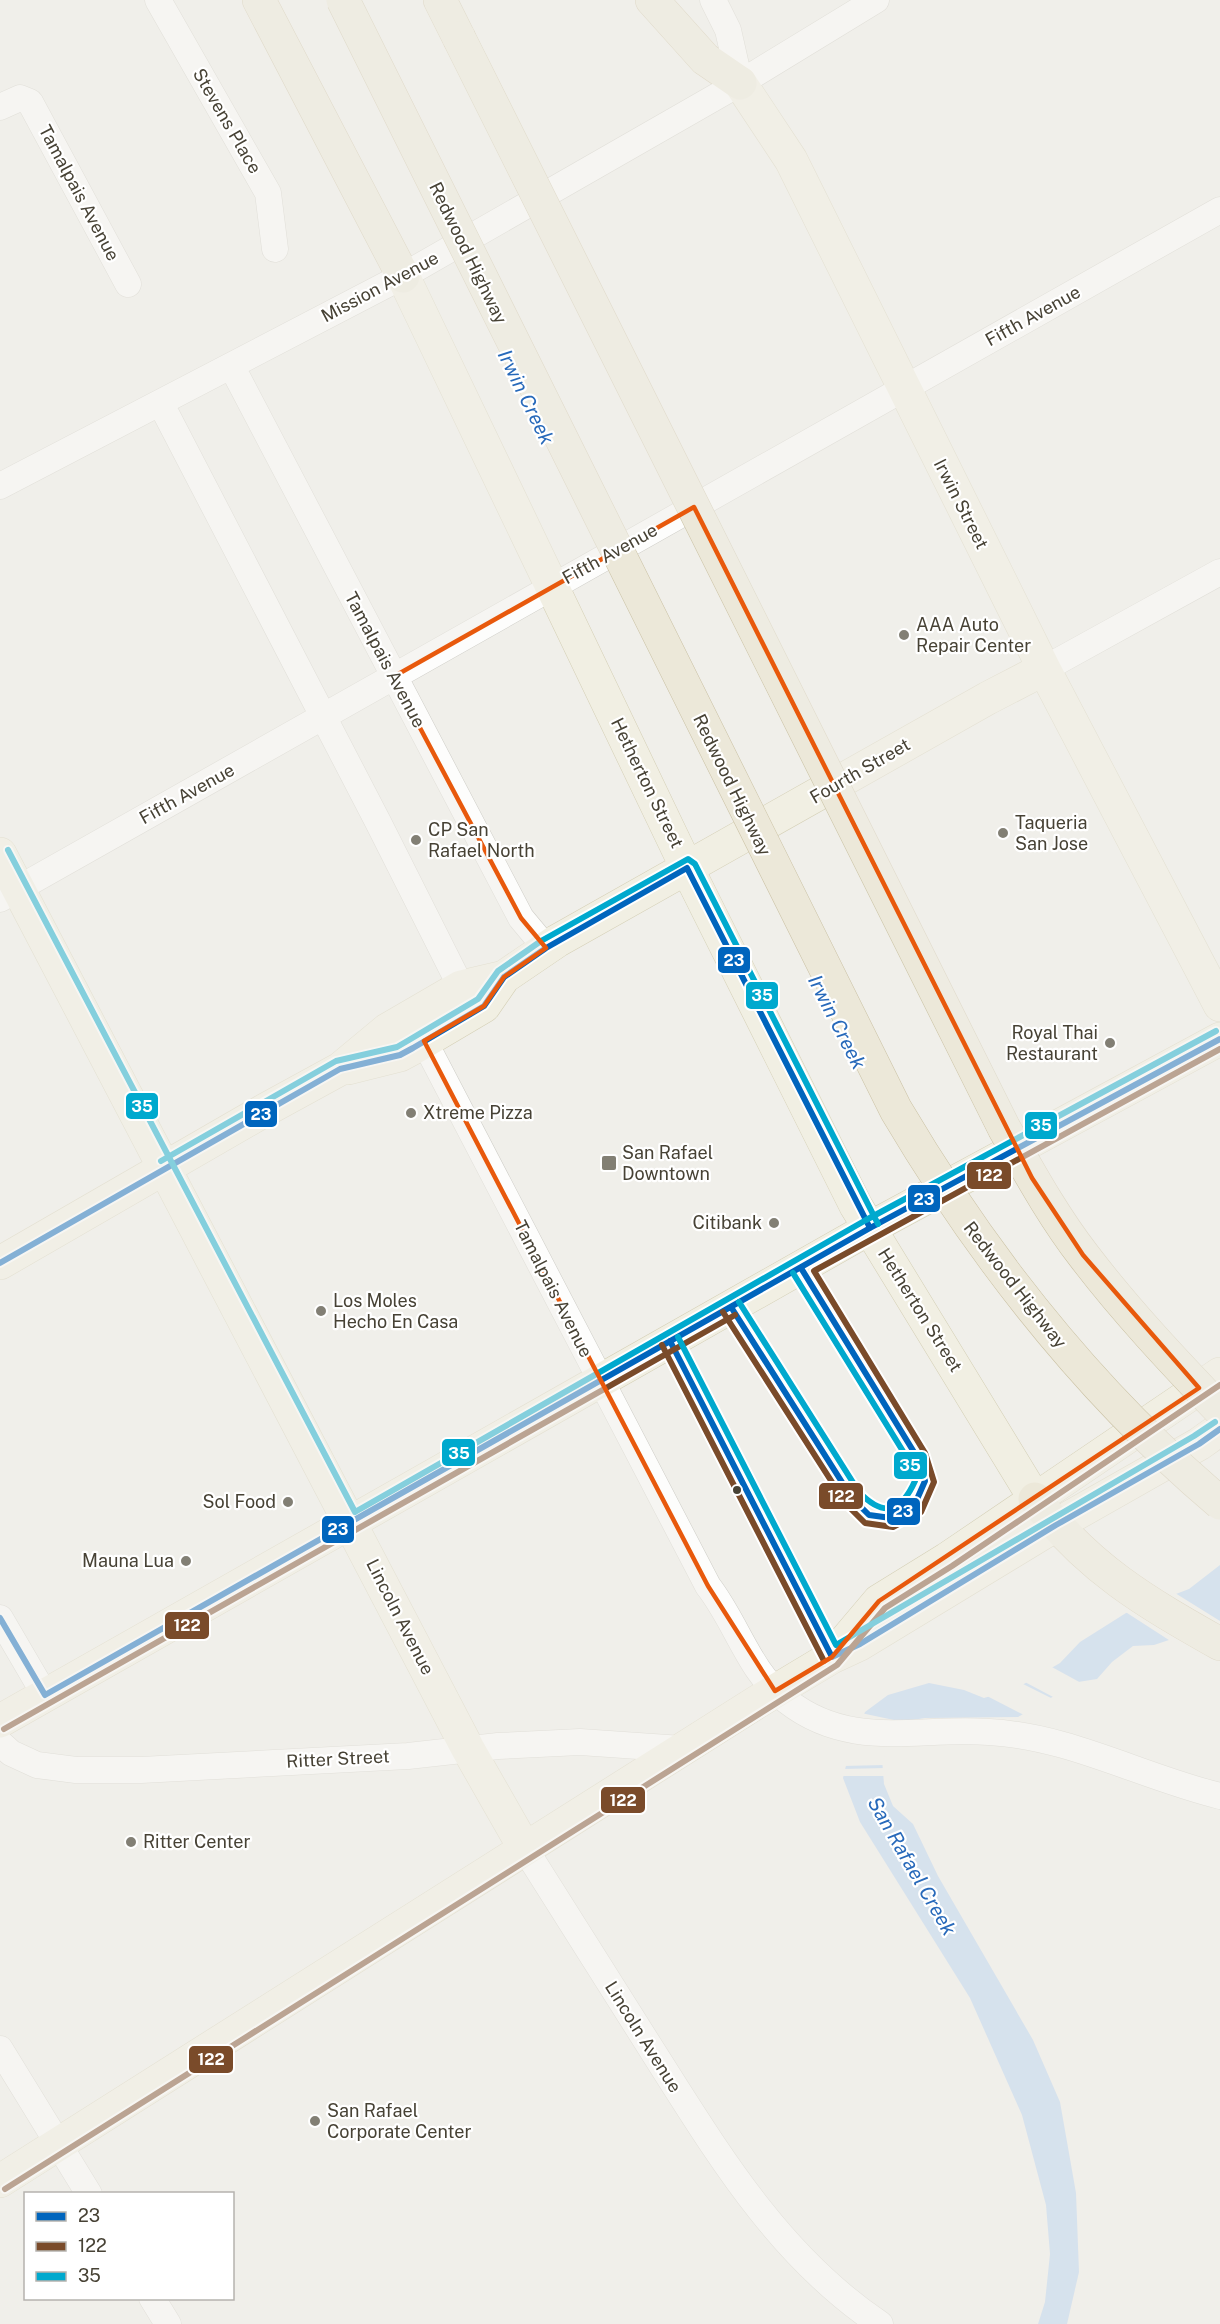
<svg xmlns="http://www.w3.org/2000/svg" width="1220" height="2324" font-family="'Public Sans',sans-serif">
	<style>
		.water { fill: #b7d2f2 }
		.pier { fill: #f0efea }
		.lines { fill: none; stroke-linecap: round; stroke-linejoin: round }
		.minor-casing { stroke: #cecdc7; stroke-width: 27 }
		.major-casing { stroke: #d4cfb5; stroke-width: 34 }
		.highway-casing { stroke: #cac1a3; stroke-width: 34 }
		.minor { stroke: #fdfdfc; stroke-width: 26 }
		.major { stroke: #f1efe3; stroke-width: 33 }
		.highway { stroke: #ece8d9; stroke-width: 33 }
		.highway-bridge-casing { stroke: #cac1a3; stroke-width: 34; stroke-linecap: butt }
		.highway-bridge { stroke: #ece8d9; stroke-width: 33 }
		.bus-1-casing { stroke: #fff; stroke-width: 10 }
		.bus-2-casing { stroke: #fff; stroke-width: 10 }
		.bus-3-casing { stroke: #fff; stroke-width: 10 }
		.bus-1 { stroke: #0065bd; stroke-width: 6 }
		.bus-2 { stroke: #7a4b2a; stroke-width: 6 }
		.bus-3 { stroke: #00a9ce; stroke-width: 6 }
		.marked { fill: none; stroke: #e8590c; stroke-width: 4.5; stroke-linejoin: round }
		.poi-dot { fill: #827f74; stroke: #fff; stroke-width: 2 }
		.bus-dot { fill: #474235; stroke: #fff; stroke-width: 2 }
		.labels { text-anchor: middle; stroke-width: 4.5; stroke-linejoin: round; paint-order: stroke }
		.street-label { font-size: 18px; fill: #474235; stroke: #fff }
		.poi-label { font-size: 18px; fill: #474235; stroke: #fff; text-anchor: start }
		.water-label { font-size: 20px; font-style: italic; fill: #2769ba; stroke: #fff }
		.line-badge { stroke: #fff; stroke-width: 2 }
		.badge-label { font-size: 16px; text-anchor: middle; font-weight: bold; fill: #fff }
	</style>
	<rect width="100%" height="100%" fill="#f0efea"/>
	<!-- water -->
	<path class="water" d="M1220,1565v58l-66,22 -21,1 -21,16 -15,17 -19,3 -60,35 -93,1 -25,4 -19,24 3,38 9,22 20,18 25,52 95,164 27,62 16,91 3,79 -12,52h-29l7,-22 5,-48 -4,-49 -24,-90 -52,-117 -110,-176 -17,-44 8,-33 14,-33 23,-17 41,-12 35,7 20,8 33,-10 43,-25 20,-21 46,-29 63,-24z"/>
	<!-- pier -->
	<path class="pier" d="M1175,1593l45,28v5l-48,16 -48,-31z
		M1050,1666l33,18 -28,14 -32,-17z
		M1021,1683l32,16 -27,17 -41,-21z
		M861,1713l47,10 -7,2 -17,22 1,18 -42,1z
		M886,1768v8h-46l2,-7z"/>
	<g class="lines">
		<defs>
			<path id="minor" d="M158,0l110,193 7,56
				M713,0l15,30 12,53
				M0,107l20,-9 10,4 98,182
				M232,367l289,551 25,30
				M161,404l217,418 83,165
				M0,486l403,-210 337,-193 136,-83
				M1044,669l176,-97
				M0,899l1220,-689
				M424,1041l284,545c29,37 41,86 79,115 63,49 128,26 202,31 80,4 153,45 231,64
				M0,1618l45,77
				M0,1743l11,10 26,12 39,5h65l267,-14 90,-10 82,-4 102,7
				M525,1849c44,70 88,139 132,209 63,99 123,199 223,266
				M0,2049l89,145
				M152,2298l16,26"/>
			<path id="major" d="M740,83l51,77 253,509 176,336
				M403,276l284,592 169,338 179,293
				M0,854l468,895 57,100
				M348,1068l52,-13 13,-7 71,-42 20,-29
				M0,1263l265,-153 75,-41 47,-39 74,-43 43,-10 53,-36 431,-243 56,-29
				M841,1646l38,-45 68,-42 273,-185
				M0,1721l870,-493 350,-189
				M0,2181l757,-479 75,-45 28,-13 196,-119 143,-81 21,-15"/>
			<path id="highway" d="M259,0l144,276
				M440,0l19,38
				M652,0l53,59 35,24
				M1035,1499c54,70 109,102 185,145"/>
		</defs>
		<!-- minor casing -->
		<use href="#minor" class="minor-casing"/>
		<!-- major casing -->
		<use href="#major" class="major-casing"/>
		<!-- highway casing -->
		<use href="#highway" class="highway-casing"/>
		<!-- minor -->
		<use href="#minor" class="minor"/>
		<!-- major -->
		<use href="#major" class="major"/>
		<!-- highway -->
		<use href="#highway" class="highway"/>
		<defs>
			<path id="highway-bridge" d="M343,0l553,1110c87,147 193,282 324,393
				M459,38l545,1090c25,44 49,88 80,128 41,54 89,105 136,154"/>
		</defs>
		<!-- highway-bridge casing -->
		<use href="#highway-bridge" class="highway-bridge-casing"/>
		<!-- highway-bridge -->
		<use href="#highway-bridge" class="highway-bridge"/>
		<defs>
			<path id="bus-1" d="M0,1263l340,-194 60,-14 13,-7 71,-42 20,-29 42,-29 141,-80 183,360
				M731,1307l121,191 17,17 22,3 23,-12 11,-25 -8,-24 -116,-189
				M670,1341l162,316 28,-13 196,-119 143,-81 21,-15
				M0,1618l45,77
				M45,1695l825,-467 350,-189"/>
			<path id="bus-2" d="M723,1312l123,192 19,19 28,4 28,-15 13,-30 -9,-29 -111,-182 406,-222
				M662,1345l162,316
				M4,1729l731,-414
				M5,2189l832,-524 48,-57 67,-42 268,-181"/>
			<path id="bus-3" d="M8,850l347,662 511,-292 350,-189
				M161,1161l175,-100 61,-14 12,-7 69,-41 20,-28 43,-30 147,-82 7,5 183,360
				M739,1302l120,190c25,26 42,20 56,-11l-6,-20 -116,-188
				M678,1337l158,308 358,-209 21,-14"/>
		</defs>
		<!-- bus-1 casing -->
		<use href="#bus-1" class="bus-1-casing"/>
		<!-- bus-2 casing -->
		<use href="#bus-2" class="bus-2-casing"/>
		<!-- bus-3 casing -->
		<use href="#bus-3" class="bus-3-casing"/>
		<!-- bus-1 -->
		<use href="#bus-1" class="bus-1"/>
		<!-- bus-2 -->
		<use href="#bus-2" class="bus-2"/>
		<!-- bus-3 -->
		<use href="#bus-3" class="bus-3"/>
	</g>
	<!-- marked area -->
	<path d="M0 0H1220V2324H0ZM694,507l338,671 51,77 116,133 -320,213 -47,56 -57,34 -67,-105 -284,-545 60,-35 20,-29 42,-29 -25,-30 -128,-241z" fill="#f0efea" fill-opacity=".55" fill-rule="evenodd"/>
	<path class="marked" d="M694,507l338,671 51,77 116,133 -320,213 -47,56 -57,34 -67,-105 -284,-545 60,-35 20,-29 42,-29 -25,-30 -128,-241z"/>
	<!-- markers -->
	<g class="poi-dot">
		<circle cx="904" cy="635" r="6"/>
		<circle cx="1003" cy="833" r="6"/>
		<circle cx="416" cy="840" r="6"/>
		<circle cx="1110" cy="1043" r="6"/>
		<circle cx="411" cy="1113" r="6"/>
		<rect x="601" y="1155" width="16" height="16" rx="3"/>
		<circle cx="774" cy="1223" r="6"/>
		<circle cx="321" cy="1311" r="6"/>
		<circle cx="288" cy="1502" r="6"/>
		<circle cx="186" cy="1561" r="6"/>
		<circle cx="131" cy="1842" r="6"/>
		<circle cx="315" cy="2121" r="6"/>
	</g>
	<circle class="bus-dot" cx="737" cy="1490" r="5"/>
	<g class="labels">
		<!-- street labels -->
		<g class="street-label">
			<text transform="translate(227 121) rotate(60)" y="6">Stevens Place</text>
			<text transform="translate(79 193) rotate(62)" y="6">Tamalpais Avenue</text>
			<text transform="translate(468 253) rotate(64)" y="6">Redwood Highway</text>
			<text transform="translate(380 287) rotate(-28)" y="6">Mission Avenue</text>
			<text transform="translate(1033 316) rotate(-29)" y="6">Fifth Avenue</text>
			<text transform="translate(961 504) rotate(63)" y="6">Irwin Street</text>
			<text transform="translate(610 554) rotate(-29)" y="6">Fifth Avenue</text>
			<text transform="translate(385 660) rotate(62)" y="6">Tamalpais Avenue</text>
			<text transform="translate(860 771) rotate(-30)" y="6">Fourth Street</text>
			<text transform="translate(647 783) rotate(64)" y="6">Hetherton Street</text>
			<text transform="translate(732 785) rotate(64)" y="6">Redwood Highway</text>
			<text transform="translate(187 794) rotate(-29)" y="6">Fifth Avenue</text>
			<text transform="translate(1015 1285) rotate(52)" y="6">Redwood Highway</text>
			<text transform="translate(553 1289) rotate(63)" y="6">Tamalpais Avenue</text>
			<text transform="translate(920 1310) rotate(58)" y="6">Hetherton Street</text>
			<text transform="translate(400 1617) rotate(63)" y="6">Lincoln Avenue</text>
			<text transform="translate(338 1759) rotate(-3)" y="6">Ritter Street</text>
			<text transform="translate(643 2037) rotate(58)" y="6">Lincoln Avenue</text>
		</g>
		<!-- poi labels -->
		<g class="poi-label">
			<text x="916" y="631">AAA Auto<tspan x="916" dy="21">Repair Center</tspan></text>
			<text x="1015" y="829">Taqueria<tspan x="1015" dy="21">San Jose</tspan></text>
			<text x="428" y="836">CP San<tspan x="428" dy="21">Rafael North</tspan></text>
			<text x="1098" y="1039" text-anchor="end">Royal Thai<tspan x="1098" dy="21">Restaurant</tspan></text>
			<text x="423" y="1119">Xtreme Pizza</text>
			<text x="622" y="1159">San Rafael<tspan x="622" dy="21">Downtown</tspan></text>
			<text x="762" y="1229" text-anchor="end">Citibank</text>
			<text x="333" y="1307">Los Moles<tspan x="333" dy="21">Hecho En Casa</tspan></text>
			<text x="276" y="1508" text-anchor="end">Sol Food</text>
			<text x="174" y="1567" text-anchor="end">Mauna Lua</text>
			<text x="143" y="1848">Ritter Center</text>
			<text x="327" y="2117">San Rafael<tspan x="327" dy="21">Corporate Center</tspan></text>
		</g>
		<!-- water labels -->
		<g class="water-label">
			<text transform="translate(526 397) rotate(64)" y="7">Irwin Creek</text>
			<text transform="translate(837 1022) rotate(63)" y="7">Irwin Creek</text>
			<text transform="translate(912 1866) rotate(60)" y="7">San Rafael Creek</text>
		</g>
	</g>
	<g class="line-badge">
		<rect x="717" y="946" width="34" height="28" rx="6" fill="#0065bd"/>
		<rect x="745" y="981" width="34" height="29" rx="6" fill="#00a9ce"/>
		<rect x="125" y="1092" width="34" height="28" rx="6" fill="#00a9ce"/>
		<rect x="244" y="1100" width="34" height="28" rx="6" fill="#0065bd"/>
		<rect x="1024" y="1111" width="34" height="29" rx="6" fill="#00a9ce"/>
		<rect x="966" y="1161" width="46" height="29" rx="6" fill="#7a4b2a"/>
		<rect x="907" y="1184" width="34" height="29" rx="6" fill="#0065bd"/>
		<rect x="441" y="1438" width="35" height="29" rx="6" fill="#00a9ce"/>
		<rect x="893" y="1451" width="35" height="29" rx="6" fill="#00a9ce"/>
		<rect x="818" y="1482" width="46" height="28" rx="6" fill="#7a4b2a"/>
		<rect x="886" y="1497" width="35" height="29" rx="6" fill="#0065bd"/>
		<rect x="321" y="1515" width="34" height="29" rx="6" fill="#0065bd"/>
		<rect x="164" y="1611" width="46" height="29" rx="6" fill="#7a4b2a"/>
		<rect x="600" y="1786" width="46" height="28" rx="6" fill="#7a4b2a"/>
		<rect x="188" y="2045" width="46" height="29" rx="6" fill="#7a4b2a"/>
	</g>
	<g class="badge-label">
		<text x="734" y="966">23</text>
		<text x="762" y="1001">35</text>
		<text x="142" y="1112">35</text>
		<text x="261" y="1120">23</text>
		<text x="1041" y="1131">35</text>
		<text x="989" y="1181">122</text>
		<text x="924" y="1205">23</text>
		<text x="459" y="1459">35</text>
		<text x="910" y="1471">35</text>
		<text x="841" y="1502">122</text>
		<text x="903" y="1517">23</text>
		<text x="338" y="1535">23</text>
		<text x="187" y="1631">122</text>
		<text x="623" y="1806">122</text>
		<text x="211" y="2065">122</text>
	</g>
	<!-- legend -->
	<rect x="24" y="2192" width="210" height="108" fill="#ffffff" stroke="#b5b3ae" stroke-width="1.5"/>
	<rect x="36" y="2212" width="30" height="9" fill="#0065bd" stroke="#b5b3ae" stroke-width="1.5"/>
	<text x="78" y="2222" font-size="18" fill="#474235">23</text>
	<rect x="36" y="2242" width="30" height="9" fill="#7a4b2a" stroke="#b5b3ae" stroke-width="1.5"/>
	<text x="78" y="2252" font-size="18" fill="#474235">122</text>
	<rect x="36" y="2272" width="30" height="9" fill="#00a9ce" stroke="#b5b3ae" stroke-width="1.5"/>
	<text x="78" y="2282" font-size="18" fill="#474235">35</text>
</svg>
